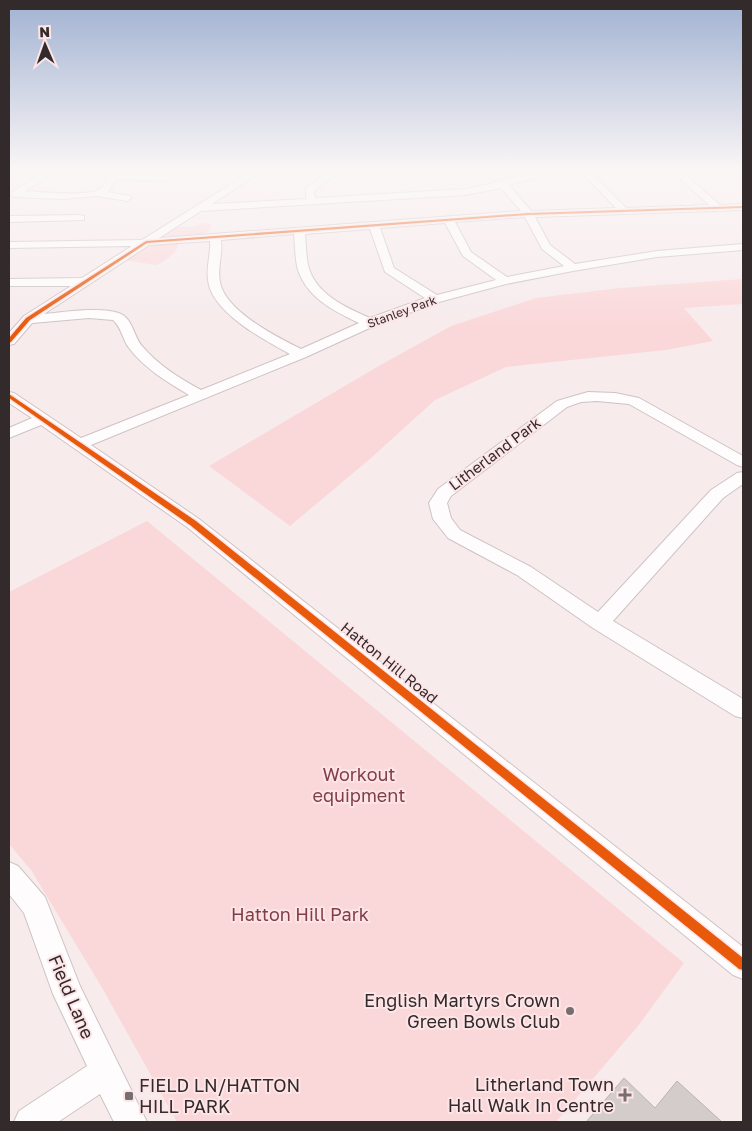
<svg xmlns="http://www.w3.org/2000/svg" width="752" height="1131" font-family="'Golos Text',sans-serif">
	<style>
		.green { fill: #fad8da }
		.building { fill: #d4cbcb; stroke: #bcb3b3 }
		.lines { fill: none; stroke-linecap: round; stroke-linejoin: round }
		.minor-casing { stroke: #cdc3c4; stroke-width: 2 }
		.minor { fill: #fefcfc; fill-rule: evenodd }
		.cycleway-casing { stroke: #fde5e7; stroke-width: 3 }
		.cycleway { fill: #e8590c; fill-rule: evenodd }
		.poi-dot { fill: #786e6f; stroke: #fde5e7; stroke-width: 2 }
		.labels { text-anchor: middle; stroke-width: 4; stroke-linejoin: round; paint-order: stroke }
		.far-street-label { font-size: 12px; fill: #332a2b; stroke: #fde5e7 }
		.street-label { font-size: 15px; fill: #332a2b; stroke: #fde5e7 }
		.near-park-label { font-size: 18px; fill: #833e45; stroke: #fde5e7 }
		.near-street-label { font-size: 18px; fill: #332a2b; stroke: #fde5e7 }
		.near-poi-label { font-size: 18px; fill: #332a2b; stroke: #fde5e7; text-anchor: end }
	</style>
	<rect width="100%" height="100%" fill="#f7ebec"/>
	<!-- green -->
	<path class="green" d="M203,223l8,1c-1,3 0,5 -3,8 -5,5 -38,5 -45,3l12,-8h18z
		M178,241c1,13 -12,19 -22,24l-32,-5 25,-17z
		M743,279v25l-59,4 29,33 -47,9 -160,17 -71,33 -64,58 -81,68 -81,-60 168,-99 74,-41 85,-28 84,-10z
		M147,521l537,442 -46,63 -82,96h-379l-76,-136 -70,-116 -22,-26v-252z"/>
	<!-- building -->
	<path class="building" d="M624,1078l31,30 22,-27 45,41h-136z"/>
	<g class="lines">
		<defs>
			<path id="minor" d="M49,169h11l-35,22c15,1 64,6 75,-2 6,-5 8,-14 12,-20h8l-2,4 51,2 5,3 -5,3 -53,-2 -8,13 22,4 2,2 -5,3 -30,-5 -34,3 -49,-2 -5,-3z
				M255,169h10l-53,35 94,-5v-11l26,-19h10l-28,22 1,7 150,-9c31,-4 63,-20 94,-20l-1,2 -49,14 22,26 85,-3 -38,-39h10l38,39 83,-3 -40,-36h10l41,36 23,-1v6l-208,7 15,28 25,19 82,-13 86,-7v6l-86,7 -84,14 -67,13 -67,18 -65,24 -68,31 -215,88 108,74 544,428v32l-10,-4 -546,-448 -146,-102 -32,13v-10l23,-10 -23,-15v-11l5,1 67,45 108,-43c-22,-13 -45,-27 -60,-47 -7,-9 -7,-20 -16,-28l-24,-2 -57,5 -18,21 -5,1v-12l15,-17 47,-30h-62v-7l73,-1 50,-32 -123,2v-6l133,-2zM501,188l20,23 -362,27 42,-27 264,-16zM525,217l17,32 22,17 -57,11 -36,-25 -16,-30zM445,223l18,33 33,24 -59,15 -43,-27 -14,-40zM370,229l15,43 40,26 -55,20c-25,-11 -55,-24 -62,-53 -2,-10 -2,-21 -3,-31zM294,234c1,11 1,22 3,32 7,30 36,45 62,57l-58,26c-24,-12 -76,-38 -81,-67 -3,-14 3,-28 1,-42zM210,241c1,13 -4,26 -2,39 3,32 56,60 82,74l-89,36c-22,-12 -43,-25 -59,-44 -8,-9 -9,-26 -21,-32 -17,-8 -58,-2 -77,0l105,-69z
				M80,215l4,1v4l-75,2v-6z
				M588,392l27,1 24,5 104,58v11l-6,-2 -108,-61 -32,-3 -16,1 -14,5 -116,89 -4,7 4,15 9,12 71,37 67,45 113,-122 26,-17 6,-1v12l-20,14 -110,123 130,78v19l-8,-2 -142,-88 -76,-53 -69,-37 -15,-19 -4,-16 9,-14 119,-88z
				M9,862l9,4 27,31 35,89 67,136h-33l-14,-28 -42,28h-44l5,-11 68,-45 -34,-72 -29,-81 -15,-19z"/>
		</defs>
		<!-- minor casing -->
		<use href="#minor" class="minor-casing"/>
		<!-- minor -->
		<use href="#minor" class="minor"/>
		<defs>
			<path id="cycleway" d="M743,206v2l-215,7 -381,28 -117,77 -19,22 -2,1v-5l17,-20 120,-77 382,-28z
				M9,394l187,127 547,437v12l-4,-1 -549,-444 -181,-127z"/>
		</defs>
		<!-- cycleway casing -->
		<use href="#cycleway" class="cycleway-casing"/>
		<!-- cycleway -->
		<use href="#cycleway" class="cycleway"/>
	</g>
	<!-- sky -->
	<linearGradient id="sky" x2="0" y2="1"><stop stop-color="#a1b2d2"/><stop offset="0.52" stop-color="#fbf6f6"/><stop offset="1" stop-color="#fbf6f6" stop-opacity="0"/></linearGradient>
	<rect width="752" height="327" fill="url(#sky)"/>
	<!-- markers -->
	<g class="poi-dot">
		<circle cx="570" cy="1011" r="5"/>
		<path d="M622.5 1087.5h5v5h5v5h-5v5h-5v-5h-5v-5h5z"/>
		<rect x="124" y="1091" width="10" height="10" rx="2.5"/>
	</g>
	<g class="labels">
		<!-- far-street labels -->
		<g class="far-street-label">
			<text transform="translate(402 312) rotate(-20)" y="4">Stanley Park</text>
		</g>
		<!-- street labels -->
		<g class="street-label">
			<text transform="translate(495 454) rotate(-37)" y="5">Litherland Park</text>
			<text transform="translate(389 663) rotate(39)" y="5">Hatton Hill Road</text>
		</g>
		<!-- near-park labels -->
		<g class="near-park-label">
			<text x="359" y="781">Workout<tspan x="359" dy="21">equipment</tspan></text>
			<text x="300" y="921">Hatton Hill Park</text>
		</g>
		<!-- near-street labels -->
		<g class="near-street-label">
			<text transform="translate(71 997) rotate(67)" y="6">Field Lane</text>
		</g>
		<!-- near-poi labels -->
		<g class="near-poi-label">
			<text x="560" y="1007">English Martyrs Crown<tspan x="560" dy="21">Green Bowls Club</tspan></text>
			<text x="614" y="1091">Litherland Town<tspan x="614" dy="21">Hall Walk In Centre</tspan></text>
			<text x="139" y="1092" text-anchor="start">FIELD LN/HATTON<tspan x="139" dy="21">HILL PARK</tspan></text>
		</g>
	</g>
	<!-- border -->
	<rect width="752" height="1131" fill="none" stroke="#332a2b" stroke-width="20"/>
	<!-- north arrow -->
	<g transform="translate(45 45) rotate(358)" stroke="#fde5e7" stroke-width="4" paint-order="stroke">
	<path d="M0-4L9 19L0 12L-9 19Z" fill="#332a2b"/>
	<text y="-8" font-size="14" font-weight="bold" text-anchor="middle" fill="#332a2b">N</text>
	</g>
</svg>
